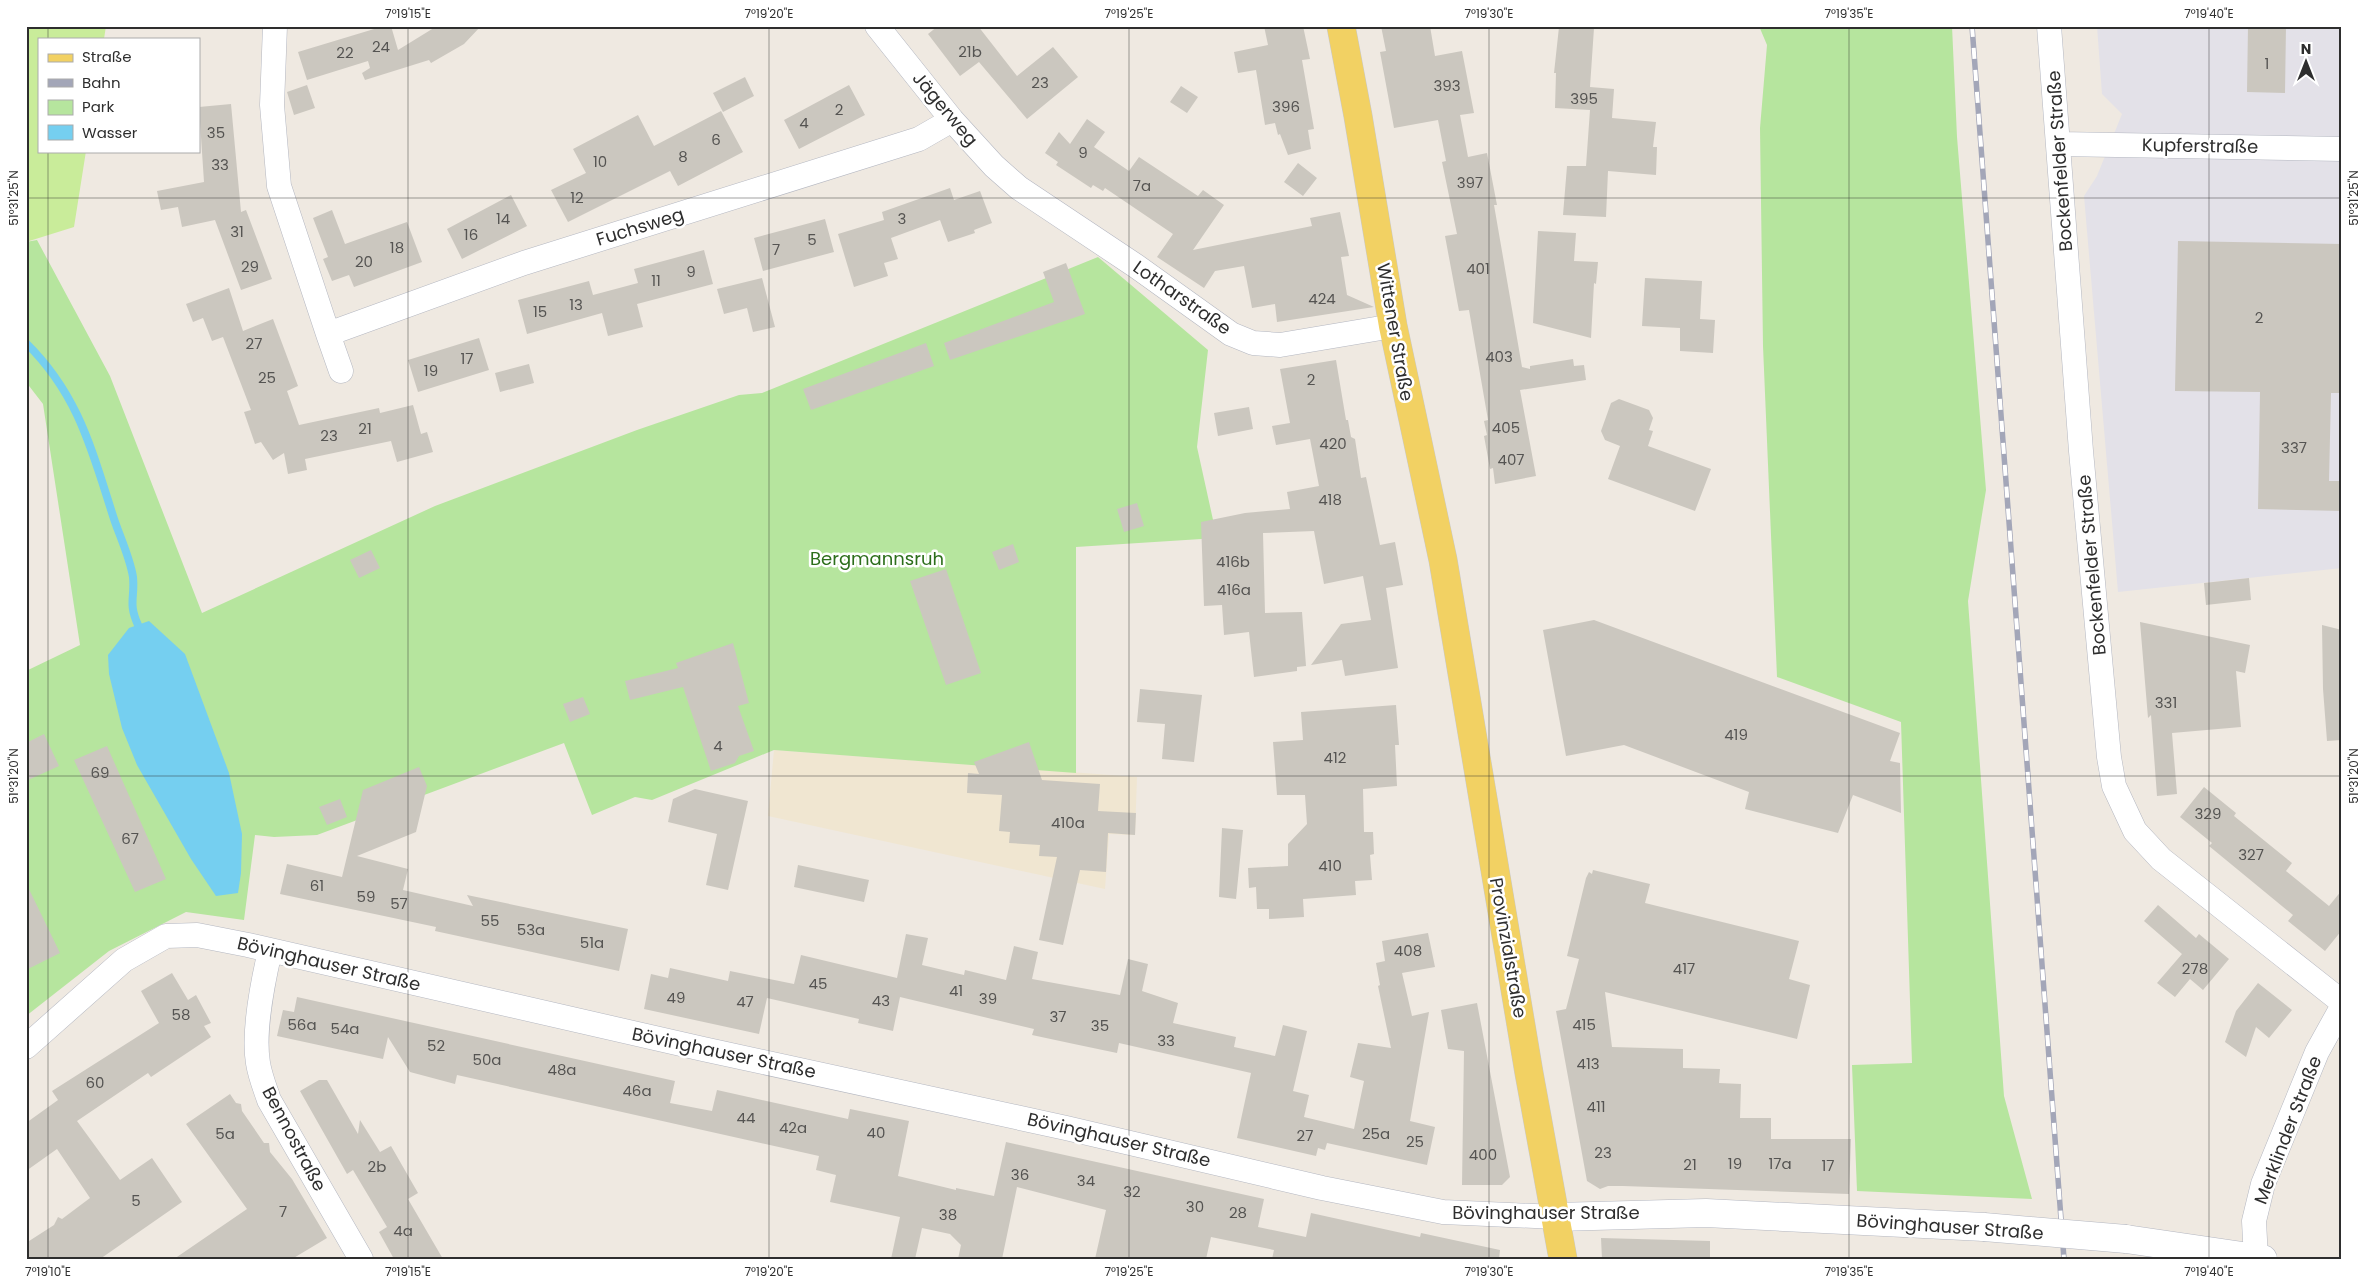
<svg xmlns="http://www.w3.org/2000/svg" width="2368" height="1285" font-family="Poppins,sans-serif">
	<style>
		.industrial { fill: #e3e1e8 }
		.education { fill: #f0e6d1 }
		.green { fill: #b6e59e }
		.pitch { fill: #c9ec9a }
		.water { fill: #75cff0 }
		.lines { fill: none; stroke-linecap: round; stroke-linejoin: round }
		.stream { stroke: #75cff0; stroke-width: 8 }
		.building { fill: #cbc7bf }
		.minor-casing { stroke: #b4b7c1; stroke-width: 25 }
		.secondary-casing { stroke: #b4b7c1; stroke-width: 29 }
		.primary-casing { stroke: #c9c9c9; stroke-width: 29 }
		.minor { stroke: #fff; stroke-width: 24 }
		.secondary { stroke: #fff; stroke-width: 28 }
		.primary { stroke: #f2d163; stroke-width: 28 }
		.rail-casing { stroke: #a3a6b8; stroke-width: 5.5 }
		.rail { stroke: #fff; stroke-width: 4; stroke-dasharray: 11; stroke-linecap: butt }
		.secondary-bridge-casing { stroke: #b4b7c1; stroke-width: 29; stroke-linecap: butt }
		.secondary-bridge { stroke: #fff; stroke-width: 28 }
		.ticks { fill: none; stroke: #2e2e2e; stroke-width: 1; stroke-opacity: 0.45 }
		.labels { text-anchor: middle; stroke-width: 5; stroke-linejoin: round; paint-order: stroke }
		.number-label { font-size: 15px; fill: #555452 }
		.street-label { font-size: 18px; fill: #2e2e2e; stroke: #fff }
		.park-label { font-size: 18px; fill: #2c6e1b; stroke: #fff }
		.neatline { fill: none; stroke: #2e2e2e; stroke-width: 2 }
		.ticks-label { font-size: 12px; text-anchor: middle; fill: #2e2e2e }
	</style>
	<rect width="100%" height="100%" fill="#efe9e1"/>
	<!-- industrial -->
	<path class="industrial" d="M2097,26h245v542l-224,24 -34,-396 13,-20 25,-62 -20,-20z"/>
	<!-- education -->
	<path class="education" d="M774,750l363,27 -2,58 -26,-1 -4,55 -337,-73z"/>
	<!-- green -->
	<path class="green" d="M1759,26h193l5,111 29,353 -18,111 36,495 28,103 -175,-8 -5,-126 60,-2 -11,-341 -124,-45 -14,-331 -3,-218 7,-83z
		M37,240l73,136 92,237 233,-107 202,-76 102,-35 23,-2 336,-136 110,93 -11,97 20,91 -141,9v226l-302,-23 -122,50 -17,-3 -43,18 -28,-72 -247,92 -43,2 -19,-2 -11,85 -58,-8 -77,39 -83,65v-345l54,-26 -37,-241 -17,-22v-140z"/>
	<!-- pitch -->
	<path class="pitch" d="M26,26h80l-2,13h-65v112h47l-12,76 -48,15z"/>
	<!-- water -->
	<path class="water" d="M149,621l36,33 44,119 13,61 -1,39 -3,20 -22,3 -25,-37 -54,-94 -15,-37 -13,-54 -1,-19 21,-27z"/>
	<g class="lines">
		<!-- stream -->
		<path class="stream" d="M26,343c53,52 66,108 88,176 6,18 16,39 19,58 2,21 -5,26 5,48"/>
	</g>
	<!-- building -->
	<path class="building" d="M384,26h7l7,24 39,-24h44l-17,18 -33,19 -2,-3 -64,20 -3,-7 8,-5 -2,-7 -61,19 -9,-28z
		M938,26h40l39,50 36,-29 25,30 -51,42 -48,-57 -19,14 -32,-42z
		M1264,26h39l7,33 -8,1 12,69 -6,1 3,19 -23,6 -8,-21 -2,1 -3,-12 -10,2 -9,-55 -18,3 -4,-21 34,-7z
		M1381,26h49l5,30 27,-5 12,62 -14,2 8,42 19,-4 10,52h-3l28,162 8,2v-3l43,-7 1,7 10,-1 2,15 -66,10 16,86 -41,8 -2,-16 -3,1 -6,-33 3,-1 -3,-14 4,-1 -19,-110 -10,1 -14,-75 12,-2 -15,-72 4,-1 -8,-41 -44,8 -14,-76 6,-1z
		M2248,26h38l-1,67 -38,-1z
		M1559,27l35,1 -4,59 24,2 -2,29 44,4 -3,25h4l-1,28 -48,-4 -2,46 -43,-2 4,-49h19l4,-56 -35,-2 1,-35h-2z
		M745,77l9,19 -31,16 -10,-19z
		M307,85l8,23 -21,7 -7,-23z
		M849,85l16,30 -66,34 -15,-29z
		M1181,86l17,11 -11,16 -17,-11z
		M231,104l10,108 5,-2 26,69 -31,11 -26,-70 -33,7 -4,-20 -17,3 -4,-19 47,-9 -5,-75z
		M721,111l22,41 -65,34 -8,-15 -102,51 -17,-32 35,-17 -13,-24 65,-34 16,31z
		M1087,119l18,13 -11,15 35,24 10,-14 59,39 5,-6 21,15 -31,45 119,-24 -2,-8 30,-6 9,44 -8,1 6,38 27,12 -97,15 -2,-18 -23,4 -8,-42 -29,5 -11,17 -47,-31 16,-23 -68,-46 -2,3 -10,-6 -2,3 -35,-23 2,-3 -13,-9 14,-21 11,12z
		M1298,163l19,15 -14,18 -19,-14z
		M950,188l4,12 26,-9 12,32 -18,7 1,3 -27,9 -8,-22 -49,18 7,21 -14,4 4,13 -34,11 -16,-53 46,-14 -2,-8z
		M511,195l16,31 -65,33 -15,-30z
		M332,210l13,34 62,-22 15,40 -68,25 -5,-12 -17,6 -9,-22 5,-2 -15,-39z
		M825,219l9,33 -71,19 -9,-33z
		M1538,231l38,2 -2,28 24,1 -2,22 -2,-1 -3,55 -58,-15z
		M2178,241l164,3v149h-11l-2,88h13v30l-84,-2 2,-117 -85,-1z
		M704,250l9,34 -76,20 6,23 -35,9 -6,-23 -75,21 -9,-34 71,-19 4,14 45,-12 -4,-14z
		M1066,263l19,51 -135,46 -6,-17 110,-41 -11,-30z
		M762,278l13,49 -22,5 -6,-24 -23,6 -7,-25z
		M1645,278l57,3 -2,38 15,1 -2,33 -33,-2v-23l-38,-2z
		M229,288l14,43 30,-12 25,67 -11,5 12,34 80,-17 1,5 33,-8 8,29 6,-2 6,20 -36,10 -6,-21 -86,18 2,11 -19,4 -4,-21 -11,7 -12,-18 -6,2 -11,-32 7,-2 -28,-73 -11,4 -9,-23 -10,4 -7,-18z
		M479,338l10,32 -71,22 -10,-32z
		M926,343l8,23 -123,44 -8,-21z
		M1336,360l10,60h2l3,17 4,2 6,39 5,-1 14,68 15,-3 8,43 -17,3 12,80 -53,8 -3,-16 -31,5 30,-41 30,-4 -8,-44 -39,8 -10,-53 -51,2 2,80 37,-1 4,54 -9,1v4l-43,6 -5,-45 -25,3 -2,-30 -18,1 -3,-84 44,-9 45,-4 -3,-17 32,-6 -9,-47 -34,6 -4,-19 18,-3 -10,-54z
		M529,364l5,19 -34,9 -5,-19z
		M1619,399l30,11 4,8 -4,12 4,1 -5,15 63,23 -16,42 -87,-32 12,-33 -15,-6 -4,-9 10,-28z
		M1249,407l4,22 -35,7 -4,-23z
		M1137,503l7,23 -20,6 -7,-23z
		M1013,544l6,18 -20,8 -7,-18z
		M371,550l9,18 -21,10 -9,-18z
		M946,569l35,104 -35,12 -36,-104z
		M2249,578l2,22 -45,5 -2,-22z
		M1594,620l306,113 -10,28 10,2 1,50 -48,-18 -15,38 -93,-24 4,-17 -125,-47 -58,11 -23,-126z
		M2140,622l110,23 -5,28 -9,-2 5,56 -69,6 5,61 -20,2 -6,-81 -3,3z
		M2322,625l20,5v110l-15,1 -4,-52z
		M733,643l16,60 -11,3 16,45 -15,5 -4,7 -24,8 -28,-84 -53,13 -5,-19 53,-13 -2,-5z
		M1140,689l62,6 -8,67 -32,-3 3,-35 -28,-2z
		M583,697l7,17 -20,8 -7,-18z
		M1396,705l3,40h-4l2,41 -34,3 1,43h9l1,22 -4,1 2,25 -17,1 1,14 -53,4 1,18 -35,2v-10h-12l-1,-22 -7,1 -1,-20 40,-2v-22l19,-20 -2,-29h-28l-4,-53 30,-2 -2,-28z
		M44,734l15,32 -33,15v-38z
		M1029,742l13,38 58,4 -2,27 38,2 -1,22 -27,-2 -2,39 -26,-2 -17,75 -24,-5 18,-83 -18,-1 1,-11 -31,-2 1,-11 -11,-1 3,-36 -35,-2 1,-20 11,1 -5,-12z
		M107,746l59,133 -31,13 -61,-132z
		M419,767l8,19 -11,46 -59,24 51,13 -5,21 70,16 -6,-11 161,34 -9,42 -184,-40 1,-4 -156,-33 7,-30 55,13 21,-87z
		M2204,787l32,26 -2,3 58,47 -6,8 43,35 13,-16v40l-17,21 -37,-30 5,-6 -84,-69 3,-3 -32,-26z
		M695,789l53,12 -20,89 -22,-5 11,-51 -49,-12 5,-23z
		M340,799l7,18 -20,8 -8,-18z
		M1222,828l21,2 -7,69 -17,-2z
		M798,865l71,15 -5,22 -70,-15z
		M1593,870l57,14 -5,19 154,38 -10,38 21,6 -13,54 -192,-47 7,55 71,2v19l37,1 -1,14 22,1 -1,34h31v21h80l-2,55 -226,-8h-15l-8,3 -13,-8 -31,-170 10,-2 13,-50 -12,-3 19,-78 3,-6 3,2z
		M26,883l34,70 -34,17z
		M2158,905l38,33 3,-4 30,25 -26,31 -13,-11 -15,18 -18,-14 25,-29 -38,-33z
		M1428,933l7,34 -33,6 10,43 17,-4 -19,109 25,6 -8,38 -100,-22 -2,7 -7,-2 -2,8 -79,-18 14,-65 -132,-30 -2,10 -43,-9 -42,-9 2,-6 -134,-32 -7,34 -35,-8 1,-4 -92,-21 -8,36 -115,-25 7,-35 17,4 2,-10 58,13 2,-10 64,13 7,-29 96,23 9,-44 22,4 -6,27 42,10 1,-5 41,10 8,-34 24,6 -6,27 88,16 8,-36 20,5 -6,27 36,12 -5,20 63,14 -2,10 41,9 8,-31 24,6 -14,60 16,4 -5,22 50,12 10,-48 -14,-4 8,-34 33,5 -13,-62 2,-1 -4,-22 9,-2 -3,-20z
		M172,973l16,27 8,-5 15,28 -7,3 7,11 -60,40 -3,-4 -71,48 43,59 32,-22 30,44 -82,57h-74v-16l28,-18 4,-8 4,2 28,-21 -33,-49 -31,22v-48l32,-23 -6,-9 107,-68 -18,-32z
		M2258,983l34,27 -23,28 -13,-11 -10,30 -21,-15 11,-31z
		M297,997l378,84 -5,22 42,8 5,-21 131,29 2,-10 59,12 -11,55 58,14v-2l38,8 12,-54 258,57 -6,28 48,10 5,-24 109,24 1,-4 79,17 -1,9h-227l2,-9 -63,-13 -5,22h-111l11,-49 -89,-23 -15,72h-44l3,-14 -11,-11 -28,-6 -7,31h-24l9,-42 -70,-15 6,-27 -20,-5 3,-14 -362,-81 -2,9 -45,-12 -22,-35 -5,22 -106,-23 6,-26 11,2z
		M1477,1003l33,174 -8,8h-40l2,-134 -16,-2 -7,-39z
		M319,1080h8l31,54 2,-14 20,32 11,-6 27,47 -10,6 35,60h-49l-15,-27 8,-5 -34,-57 -6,4 -47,-83z
		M230,1094l6,9 5,1 1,7 22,32h5l1,9 22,27 35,59 -35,21h-118l73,-50 -61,-85z
		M1601,1238l109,3v18h-108z"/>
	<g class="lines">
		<defs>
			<path id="minor" d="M275,26l-3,79 7,81 49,148 196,-71 395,-124 33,-19
				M877,26l75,94 42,46 25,22 117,78 95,68 22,9 27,2 113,-19
				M2049,26l32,425 28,306 5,29 21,45 26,28 181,143
				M2059,144l283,5
				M328,334l13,37
				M270,951c-7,30 -17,82 -12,112 2,13 7,25 11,37l92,159
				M26,1047l98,-87 42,-24 31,-1 51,10 455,104 363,79 256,60 121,24 113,5
				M2256,1259l-2,-38 9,-37 54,-132 25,-45"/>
			<path id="secondary" d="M1556,1217l150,-4 278,14
				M2126,1239l137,20"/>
			<path id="primary" d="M1341,26l17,90 35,210 50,234 86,513 34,186"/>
		</defs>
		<!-- minor casing -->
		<use href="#minor" class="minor-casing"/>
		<!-- secondary casing -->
		<use href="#secondary" class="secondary-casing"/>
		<!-- primary casing -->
		<use href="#primary" class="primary-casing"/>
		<!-- minor -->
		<use href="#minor" class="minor"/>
		<!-- secondary -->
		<use href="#secondary" class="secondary"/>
		<!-- primary -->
		<use href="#primary" class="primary"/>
		<defs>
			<path id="rail" d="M1972,26l92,1233"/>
		</defs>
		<!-- rail casing -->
		<use href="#rail" class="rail-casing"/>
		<!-- rail -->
		<use href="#rail" class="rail"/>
		<defs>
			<path id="secondary-bridge" d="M1984,1227l142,12"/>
		</defs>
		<!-- secondary-bridge casing -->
		<use href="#secondary-bridge" class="secondary-bridge-casing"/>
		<!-- secondary-bridge -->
		<use href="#secondary-bridge" class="secondary-bridge"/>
	</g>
	<!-- ticks -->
	<path class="ticks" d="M48,26v13M408,26v1233M769,26v1233M1129,26v1233M1489,26v1233M1849,26v1233M2209,26v1233M48,151v1108M26,198h2316M26,776h2316"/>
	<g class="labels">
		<!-- number labels -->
		<g class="number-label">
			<text x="381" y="52">24</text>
			<text x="970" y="57">21b</text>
			<text x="345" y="58">22</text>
			<text x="2267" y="69">1</text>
			<text x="1040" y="88">23</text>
			<text x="1447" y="91">393</text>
			<text x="1584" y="104">395</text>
			<text x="1286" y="112">396</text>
			<text x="839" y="115">2</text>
			<text x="804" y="128">4</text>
			<text x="216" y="138">35</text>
			<text x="716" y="145">6</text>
			<text x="1083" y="158">9</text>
			<text x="683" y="162">8</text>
			<text x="600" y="167">10</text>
			<text x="220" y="170">33</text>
			<text x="1470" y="188">397</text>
			<text x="1142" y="191">7a</text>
			<text x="577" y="203">12</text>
			<text x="503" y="224">14</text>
			<text x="902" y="224">3</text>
			<text x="237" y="237">31</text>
			<text x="471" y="240">16</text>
			<text x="812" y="245">5</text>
			<text x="397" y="253">18</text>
			<text x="776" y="255">7</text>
			<text x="364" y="267">20</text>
			<text x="250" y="272">29</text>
			<text x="1478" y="274">401</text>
			<text x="691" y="277">9</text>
			<text x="656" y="286">11</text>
			<text x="1322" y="304">424</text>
			<text x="576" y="310">13</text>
			<text x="540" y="317">15</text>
			<text x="2259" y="323">2</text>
			<text x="254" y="349">27</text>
			<text x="1499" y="362">403</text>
			<text x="467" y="364">17</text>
			<text x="431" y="376">19</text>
			<text x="267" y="383">25</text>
			<text x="1311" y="385">2</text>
			<text x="1506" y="433">405</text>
			<text x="365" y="434">21</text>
			<text x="329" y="441">23</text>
			<text x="1333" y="449">420</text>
			<text x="2294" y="453">337</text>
			<text x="1511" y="465">407</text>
			<text x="1330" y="505">418</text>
			<text x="1233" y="567">416b</text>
			<text x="1234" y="595">416a</text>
			<text x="2166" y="708">331</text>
			<text x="1736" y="740">419</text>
			<text x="718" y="751">4</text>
			<text x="1335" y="763">412</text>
			<text x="100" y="778">69</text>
			<text x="2208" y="819">329</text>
			<text x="1068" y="828">410a</text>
			<text x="130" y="844">67</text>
			<text x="2251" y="860">327</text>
			<text x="1330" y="871">410</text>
			<text x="317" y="891">61</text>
			<text x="366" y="902">59</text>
			<text x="399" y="909">57</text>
			<text x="490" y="926">55</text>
			<text x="531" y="935">53a</text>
			<text x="592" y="948">51a</text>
			<text x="1408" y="956">408</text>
			<text x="1684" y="974">417</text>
			<text x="2195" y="974">278</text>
			<text x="818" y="989">45</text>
			<text x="956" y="996">41</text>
			<text x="676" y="1003">49</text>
			<text x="988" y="1004">39</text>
			<text x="881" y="1006">43</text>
			<text x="745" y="1007">47</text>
			<text x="181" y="1020">58</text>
			<text x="1058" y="1022">37</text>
			<text x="302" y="1030">56a</text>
			<text x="1584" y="1030">415</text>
			<text x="1100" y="1031">35</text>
			<text x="345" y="1034">54a</text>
			<text x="1166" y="1046">33</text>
			<text x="436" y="1051">52</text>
			<text x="487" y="1065">50a</text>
			<text x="1588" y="1069">413</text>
			<text x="562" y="1075">48a</text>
			<text x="95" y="1088">60</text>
			<text x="637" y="1096">46a</text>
			<text x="1596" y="1112">411</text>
			<text x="746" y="1123">44</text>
			<text x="793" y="1133">42a</text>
			<text x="876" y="1138">40</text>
			<text x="225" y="1139">5a</text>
			<text x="1376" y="1139">25a</text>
			<text x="1305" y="1141">27</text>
			<text x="1415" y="1147">25</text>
			<text x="1603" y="1158">23</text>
			<text x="1483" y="1160">400</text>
			<text x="1735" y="1169">19</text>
			<text x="1780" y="1169">17a</text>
			<text x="1690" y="1170">21</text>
			<text x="1828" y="1171">17</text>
			<text x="377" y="1172">2b</text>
			<text x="1020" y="1180">36</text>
			<text x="1086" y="1186">34</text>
			<text x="1132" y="1197">32</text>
			<text x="136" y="1206">5</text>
			<text x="1195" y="1212">30</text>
			<text x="283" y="1217">7</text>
			<text x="1238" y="1218">28</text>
			<text x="948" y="1220">38</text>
			<text x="403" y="1236">4a</text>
		</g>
		<!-- street labels -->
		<g class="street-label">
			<text transform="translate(945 109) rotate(50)" y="6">Jägerweg</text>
			<text transform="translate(2200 146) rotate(1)" y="6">Kupferstraße</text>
			<text transform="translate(2060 161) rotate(-94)" y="6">Bockenfelder Straße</text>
			<text transform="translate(640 227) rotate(-17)" y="6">Fuchsweg</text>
			<text transform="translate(1182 298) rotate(35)" y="6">Lotharstraße</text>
			<text transform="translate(1395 332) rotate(80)" y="6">Wittener Straße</text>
			<text transform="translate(2092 565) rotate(-95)" y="6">Bockenfelder Straße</text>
			<text transform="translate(1508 948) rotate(80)" y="6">Provinzialstraße</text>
			<text transform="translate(329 964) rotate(13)" y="6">Bövinghauser Straße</text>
			<text transform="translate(724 1053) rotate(12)" y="6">Bövinghauser Straße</text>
			<text transform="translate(2288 1130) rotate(-69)" y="6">Merklinder Straße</text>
			<text transform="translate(294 1139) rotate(62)" y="6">Bennostraße</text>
			<text transform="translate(1119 1140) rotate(13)" y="6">Bövinghauser Straße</text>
			<text x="1546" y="1219">Bövinghauser Straße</text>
			<text transform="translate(1950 1227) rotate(4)" y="6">Bövinghauser Straße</text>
		</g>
		<!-- park labels -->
		<g class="park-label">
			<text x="877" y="565">Bergmannsruh</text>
		</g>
	</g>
	<!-- border -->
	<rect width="2368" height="1285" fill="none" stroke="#ffffff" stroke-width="55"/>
	<!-- legend -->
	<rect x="38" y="38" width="162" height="115" fill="#ffffff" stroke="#ababab"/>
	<rect x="48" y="54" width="25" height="8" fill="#f2d163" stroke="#ababab"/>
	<text x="82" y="62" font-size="15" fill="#2e2e2e">Straße</text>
	<rect x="48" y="79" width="25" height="8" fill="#a3a6b8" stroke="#ababab"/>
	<text x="82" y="88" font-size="15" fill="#2e2e2e">Bahn</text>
	<rect x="48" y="100" width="25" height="15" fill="#b6e59e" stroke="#ababab"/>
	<text x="82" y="112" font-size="15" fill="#2e2e2e">Park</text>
	<rect x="48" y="125" width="25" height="15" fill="#75cff0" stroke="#ababab"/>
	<text x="82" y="138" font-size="15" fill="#2e2e2e">Wasser</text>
	<!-- north arrow -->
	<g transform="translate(2306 62)" stroke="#ffffff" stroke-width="4" paint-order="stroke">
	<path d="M0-4L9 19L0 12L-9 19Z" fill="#2e2e2e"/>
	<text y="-8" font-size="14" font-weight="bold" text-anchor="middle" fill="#2e2e2e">N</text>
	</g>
	<rect x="28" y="28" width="2312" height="1230" class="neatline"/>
	<g class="ticks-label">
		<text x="408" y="18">7°19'15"E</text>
		<text x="769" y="18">7°19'20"E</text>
		<text x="1129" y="18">7°19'25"E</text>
		<text x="1489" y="18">7°19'30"E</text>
		<text x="1849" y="18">7°19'35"E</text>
		<text x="2209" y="18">7°19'40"E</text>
		<text transform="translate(14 198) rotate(-90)" y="4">51°31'25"N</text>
		<text transform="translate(2354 198) rotate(-90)" y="4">51°31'25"N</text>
		<text transform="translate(14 776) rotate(-90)" y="4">51°31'20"N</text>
		<text transform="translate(2354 776) rotate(-90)" y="4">51°31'20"N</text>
		<text x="48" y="1276">7°19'10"E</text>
		<text x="408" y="1276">7°19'15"E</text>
		<text x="769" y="1276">7°19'20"E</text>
		<text x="1129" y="1276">7°19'25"E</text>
		<text x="1489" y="1276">7°19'30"E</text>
		<text x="1849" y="1276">7°19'35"E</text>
		<text x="2209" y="1276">7°19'40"E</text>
	</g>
</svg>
